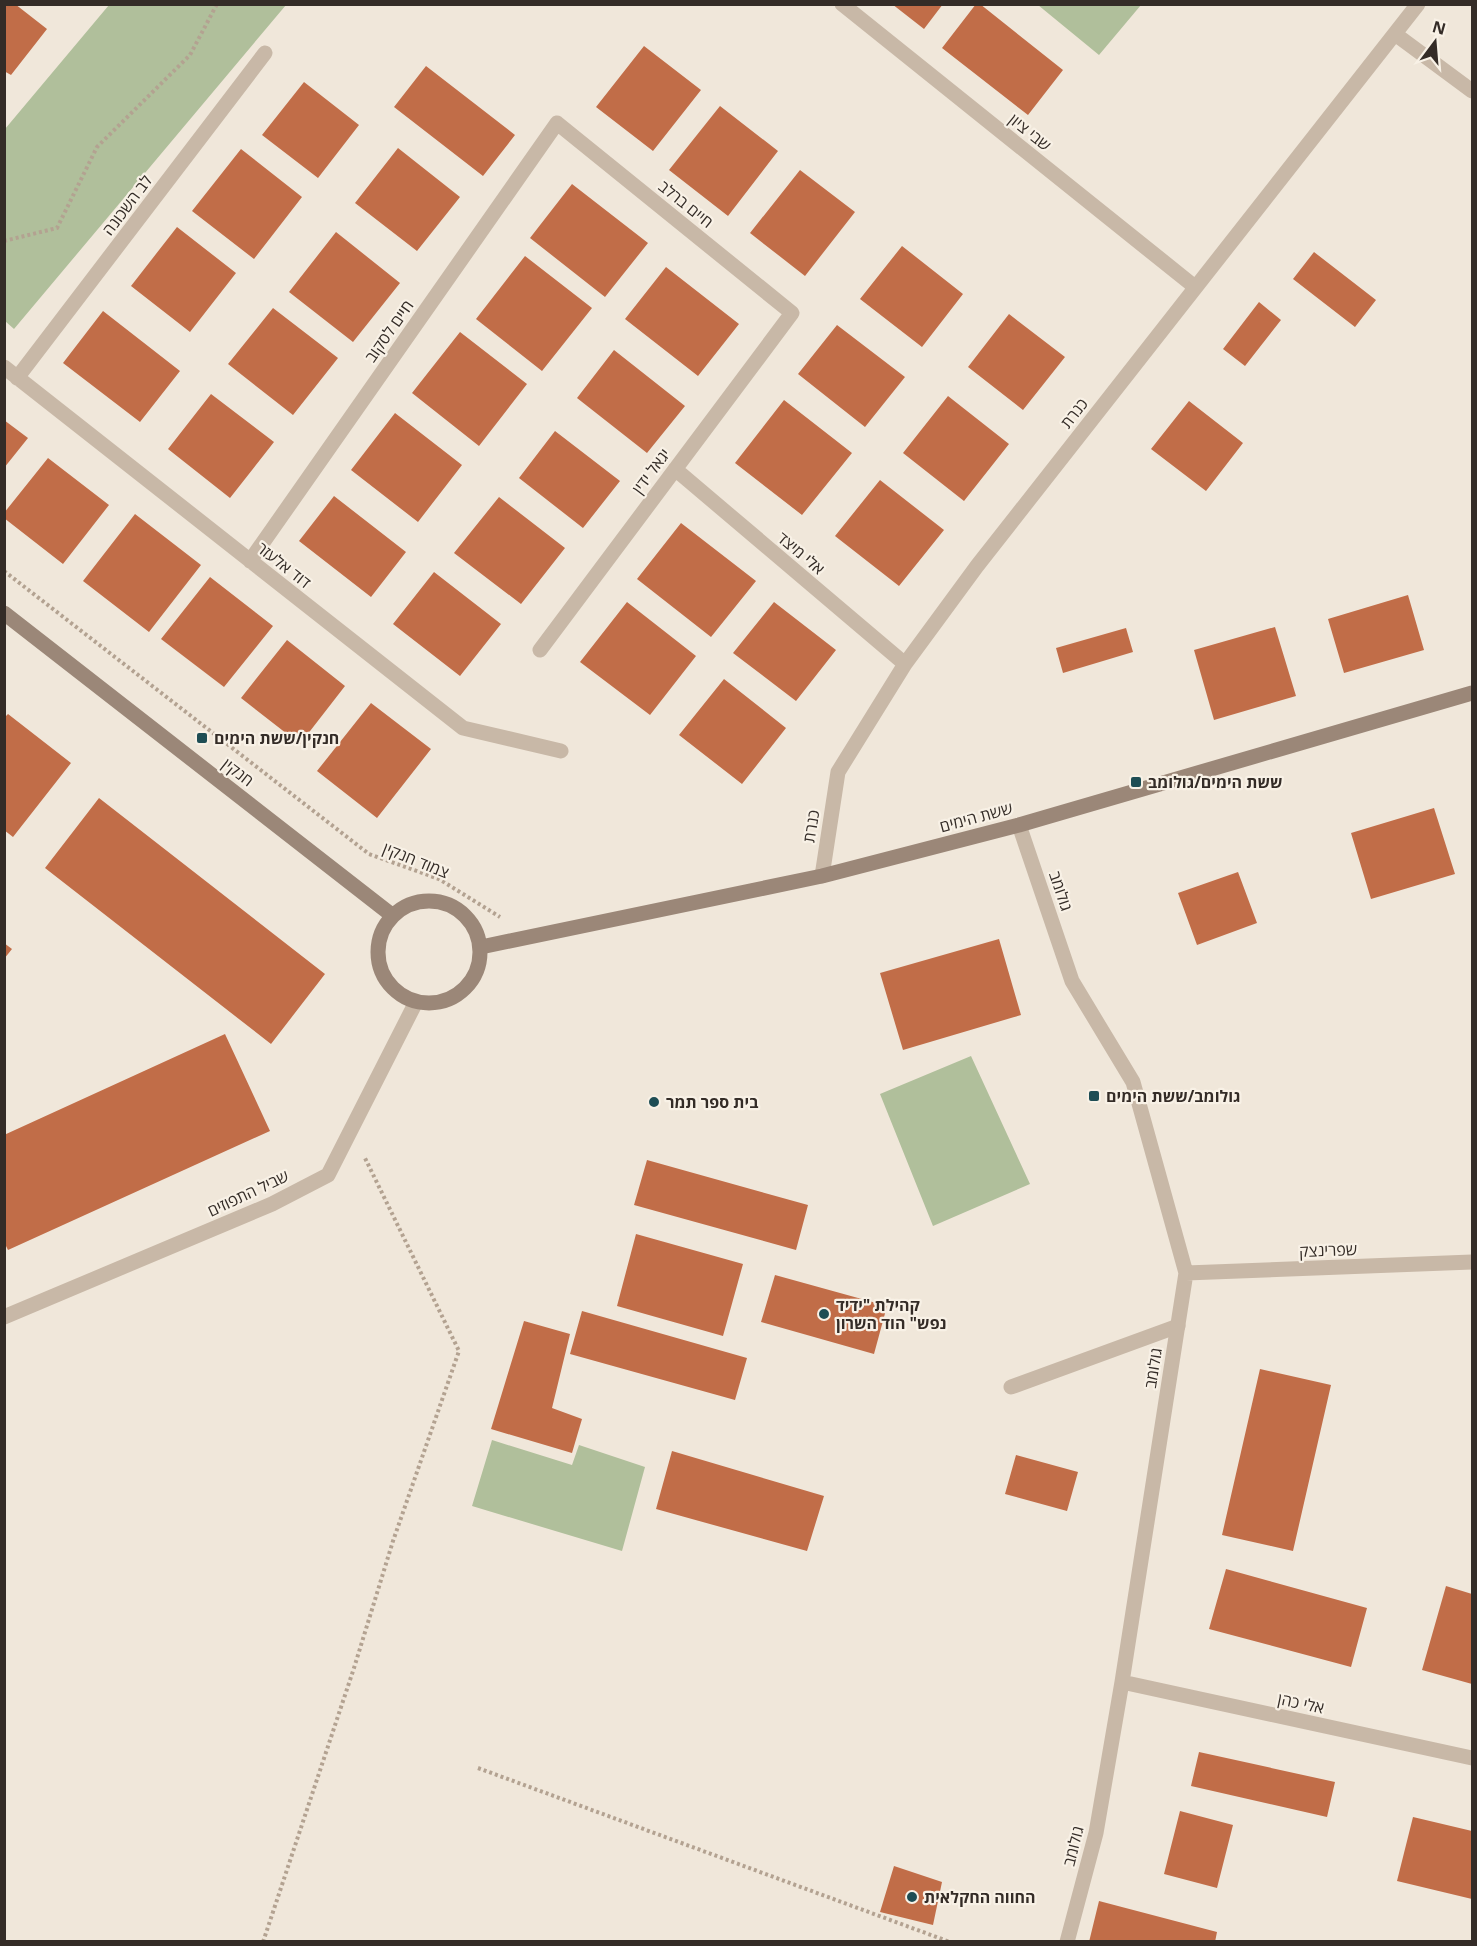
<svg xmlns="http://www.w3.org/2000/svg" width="1477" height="1946" font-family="'Open Sans',Heebo,sans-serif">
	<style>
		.green { fill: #b0bf9b }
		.building { fill: #c16d48 }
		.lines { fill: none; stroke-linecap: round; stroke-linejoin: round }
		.path { stroke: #b3a291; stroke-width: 4; stroke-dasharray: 3 3; stroke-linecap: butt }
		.lane { stroke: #c8b8a7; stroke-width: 15 }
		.street { stroke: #c8b8a7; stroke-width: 15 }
		.secondary { stroke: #9b8778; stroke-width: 15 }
		.poi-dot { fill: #1e4d54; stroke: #f8f1e6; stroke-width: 2 }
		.labels { text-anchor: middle; stroke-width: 4.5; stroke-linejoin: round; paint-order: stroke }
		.street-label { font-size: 16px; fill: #342c27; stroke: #f8f1e6 }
		.poi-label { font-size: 16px; font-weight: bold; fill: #342c27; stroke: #f8f1e6; text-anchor: start }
	</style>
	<rect width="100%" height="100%" fill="#f0e7da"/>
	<!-- green -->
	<path class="green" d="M109,5h177l-272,324 -9,-8v-192z
		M1038,5h103l-42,50z
		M971,1056l59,128 -97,42 -53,-132z
		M492,1440l80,25 7,-20 66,22 -23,84 -150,-45z"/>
	<!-- building -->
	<path class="building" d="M4,4h11l32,25 -36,46 -7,-4z
		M892,4h51l-19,25z
		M976,4h4l83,66 -35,45 -86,-67z
		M644,46l57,44 -48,61 -57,-44z
		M426,66l89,69 -32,41 -89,-69z
		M304,82l55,43 -41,53 -56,-43z
		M720,106l58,45 -50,65 -59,-46z
		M398,148l62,49 -43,54 -62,-48z
		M241,149l61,48 -48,62 -62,-48z
		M800,170l55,42 -50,64 -55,-43z
		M572,184l76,59 -43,54 -75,-59z
		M177,227l59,46 -46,59 -59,-46z
		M336,232l64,51 -47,59 -64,-50z
		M902,246l61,48 -41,53 -62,-48z
		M1314,252l62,48 -21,27 -62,-48z
		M525,256l67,52 -50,63 -66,-52z
		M666,267l73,57 -41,52 -73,-57z
		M1259,302l22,18 -36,46 -22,-17z
		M273,308l65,50 -45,57 -65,-51z
		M103,311l77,60 -40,51 -77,-59z
		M1009,314l56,43 -42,53 -55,-43z
		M837,325l68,52 -40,50 -67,-53z
		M460,332l67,52 -48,62 -67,-53z
		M614,350l71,56 -38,47 -70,-55z
		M211,394l63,48 -44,56 -62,-49z
		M948,396l61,48 -45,57 -61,-48z
		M784,400l68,53 -50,62 -67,-52z
		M1189,401l54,42 -37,48 -55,-42z
		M395,413l67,52 -44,57 -67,-52z
		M4,420l24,18 -24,30z
		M555,431l65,50 -37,47 -64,-50z
		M48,458l61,47 -46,59 -59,-46v-5z
		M880,480l64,50 -45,56 -64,-50z
		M334,496l72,56 -35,45 -72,-56z
		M499,497l66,51 -44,56 -67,-51z
		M135,514l66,51 -52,67 -66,-51z
		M681,523l75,58 -45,56 -74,-58z
		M434,572l67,52 -41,52 -67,-52z
		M210,577l63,49 -49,61 -63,-48z
		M1408,595l16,55 -80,23 -16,-54z
		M627,602l69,54 -46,59 -70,-53z
		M774,602l62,48 -40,51 -63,-48z
		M1275,627l21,69 -82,24 -20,-70z
		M1126,628l7,24 -70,21 -7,-25z
		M287,640l58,46 -45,58 -59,-46z
		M724,679l62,49 -44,56 -63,-49z
		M371,703l60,46 -54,69 -60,-47z
		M8,714l63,49 -58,74 -9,-7v-112z
		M99,798l226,176 -54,70 -226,-176z
		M1434,808l21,66 -84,25 -20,-66z
		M1238,872l19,51 -60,22 -19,-52z
		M999,939l22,76 -118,35 -23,-77z
		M4,943l8,6 -8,10z
		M225,1034l45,97 -262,119 -4,-8v-107z
		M647,1160l161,45 -12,45 -162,-45z
		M636,1234l107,30 -20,72 -106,-30z
		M775,1275l112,31 -13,48 -113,-32z
		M582,1311l165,47 -12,42 -165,-46z
		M524,1321l46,13 -18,74 30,11 -10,34 -81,-24z
		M1260,1369l71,16 -38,166 -71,-16z
		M672,1451l152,45 -17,55 -151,-42z
		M1016,1455l62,17 -11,39 -62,-17z
		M1226,1569l141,39 -16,59 -142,-38z
		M1446,1586l26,8v90l-50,-14z
		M1199,1752l136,30 -8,35 -136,-31z
		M1180,1811l53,14 -16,63 -53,-14z
		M1413,1817l59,14v68l-75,-18z
		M894,1866l48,16 -9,43 -53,-13z
		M1099,1901l118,31 -2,10h-126z"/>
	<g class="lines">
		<!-- path -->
		<path class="path" d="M4,241l53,-13 40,-81 93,-92 27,-51
			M4,571l365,283 70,25 61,38
			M478,1768l472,174
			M263,1942l91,-274 39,-127 66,-190 -95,-195"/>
		<!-- lane -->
		<path class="lane" d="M1011,1387l167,-61"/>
		<!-- street -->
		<path class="street" d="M842,4l353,283
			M1395,34l77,57
			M4,367l459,361 98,23
			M17,378l248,-325
			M675,469l230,195
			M250,561l307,-438 235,190 -252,337
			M1019,825l53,156 61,101 53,191 -64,409 -26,151 -29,109
			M822,876l16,-104 67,-108 72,-98 441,-562
			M1186,1273l286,-11
			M4,1317l268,-113 56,-29 88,-173
			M1122,1682l350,76"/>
		<!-- secondary -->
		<path class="secondary" d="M4,613l389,303
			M378 952a51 51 0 1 1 102 0a51 51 0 1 1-102 0Z
			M481,947l341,-71 197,-51 453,-132"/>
	</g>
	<!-- markers -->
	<g class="poi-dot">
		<rect x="196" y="732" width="12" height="12" rx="3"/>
		<rect x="1130" y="776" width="12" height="12" rx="3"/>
		<rect x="1088" y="1090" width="12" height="12" rx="3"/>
		<circle cx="654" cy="1102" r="6"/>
		<circle cx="824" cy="1314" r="6"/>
		<circle cx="912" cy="1897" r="6"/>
	</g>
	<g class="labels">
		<!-- street labels -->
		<g class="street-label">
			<text transform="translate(1030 132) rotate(39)" y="6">שבי ציון</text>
			<text transform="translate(686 204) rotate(39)" y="6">חיים ברלב</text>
			<text transform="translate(127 205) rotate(-53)" y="6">לב השכונה</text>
			<text transform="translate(389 331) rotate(-55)" y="6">חיים לסקוב</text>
			<text transform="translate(1074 413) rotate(-52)" y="6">כנרת</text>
			<text transform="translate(651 471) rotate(-53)" y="6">יגאל ידין</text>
			<text transform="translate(801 553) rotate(40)" y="6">אלי מיצד</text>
			<text transform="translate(284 565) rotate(38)" y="6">דוד אלעזר</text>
			<text transform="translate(238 772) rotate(38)" y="6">חנקין</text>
			<text transform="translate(976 817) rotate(-15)" y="6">ששת הימים</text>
			<text transform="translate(811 826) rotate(-81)" y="6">כנרת</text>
			<text transform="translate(416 860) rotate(22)" y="6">צמוד חנקין</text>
			<text transform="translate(1061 891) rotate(71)" y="6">גולומב</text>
			<text transform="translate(248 1193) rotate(-25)" y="6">שביל התפוזים</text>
			<text transform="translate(1328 1250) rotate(-2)" y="6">שפרינצק</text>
			<text transform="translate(1153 1368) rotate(-81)" y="6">גולומב</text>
			<text transform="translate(1301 1703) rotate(12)" y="6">אלי כהן</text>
			<text transform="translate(1073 1846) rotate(-76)" y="6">גולומב</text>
		</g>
		<!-- poi labels -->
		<g class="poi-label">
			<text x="214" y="744">חנקין/ששת הימים</text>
			<text x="1148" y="788">ששת הימים/גולומב</text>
			<text x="1106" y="1102">גולומב/ששת הימים</text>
			<text x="666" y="1108">בית ספר תמר</text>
			<text x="836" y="1311">קהילת "ידיד<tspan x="836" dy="18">נפש" הוד השרון</tspan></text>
			<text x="924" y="1903">החווה החקלאית</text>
		</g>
	</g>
	<!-- border -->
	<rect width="1477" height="1946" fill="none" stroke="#342c27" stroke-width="12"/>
	<!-- north arrow -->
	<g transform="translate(1435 42) rotate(16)" stroke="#f8f1e6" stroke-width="4.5" paint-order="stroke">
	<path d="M0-4.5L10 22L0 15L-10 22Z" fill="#342c27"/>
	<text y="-9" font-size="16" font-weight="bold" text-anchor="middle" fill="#342c27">N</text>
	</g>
</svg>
